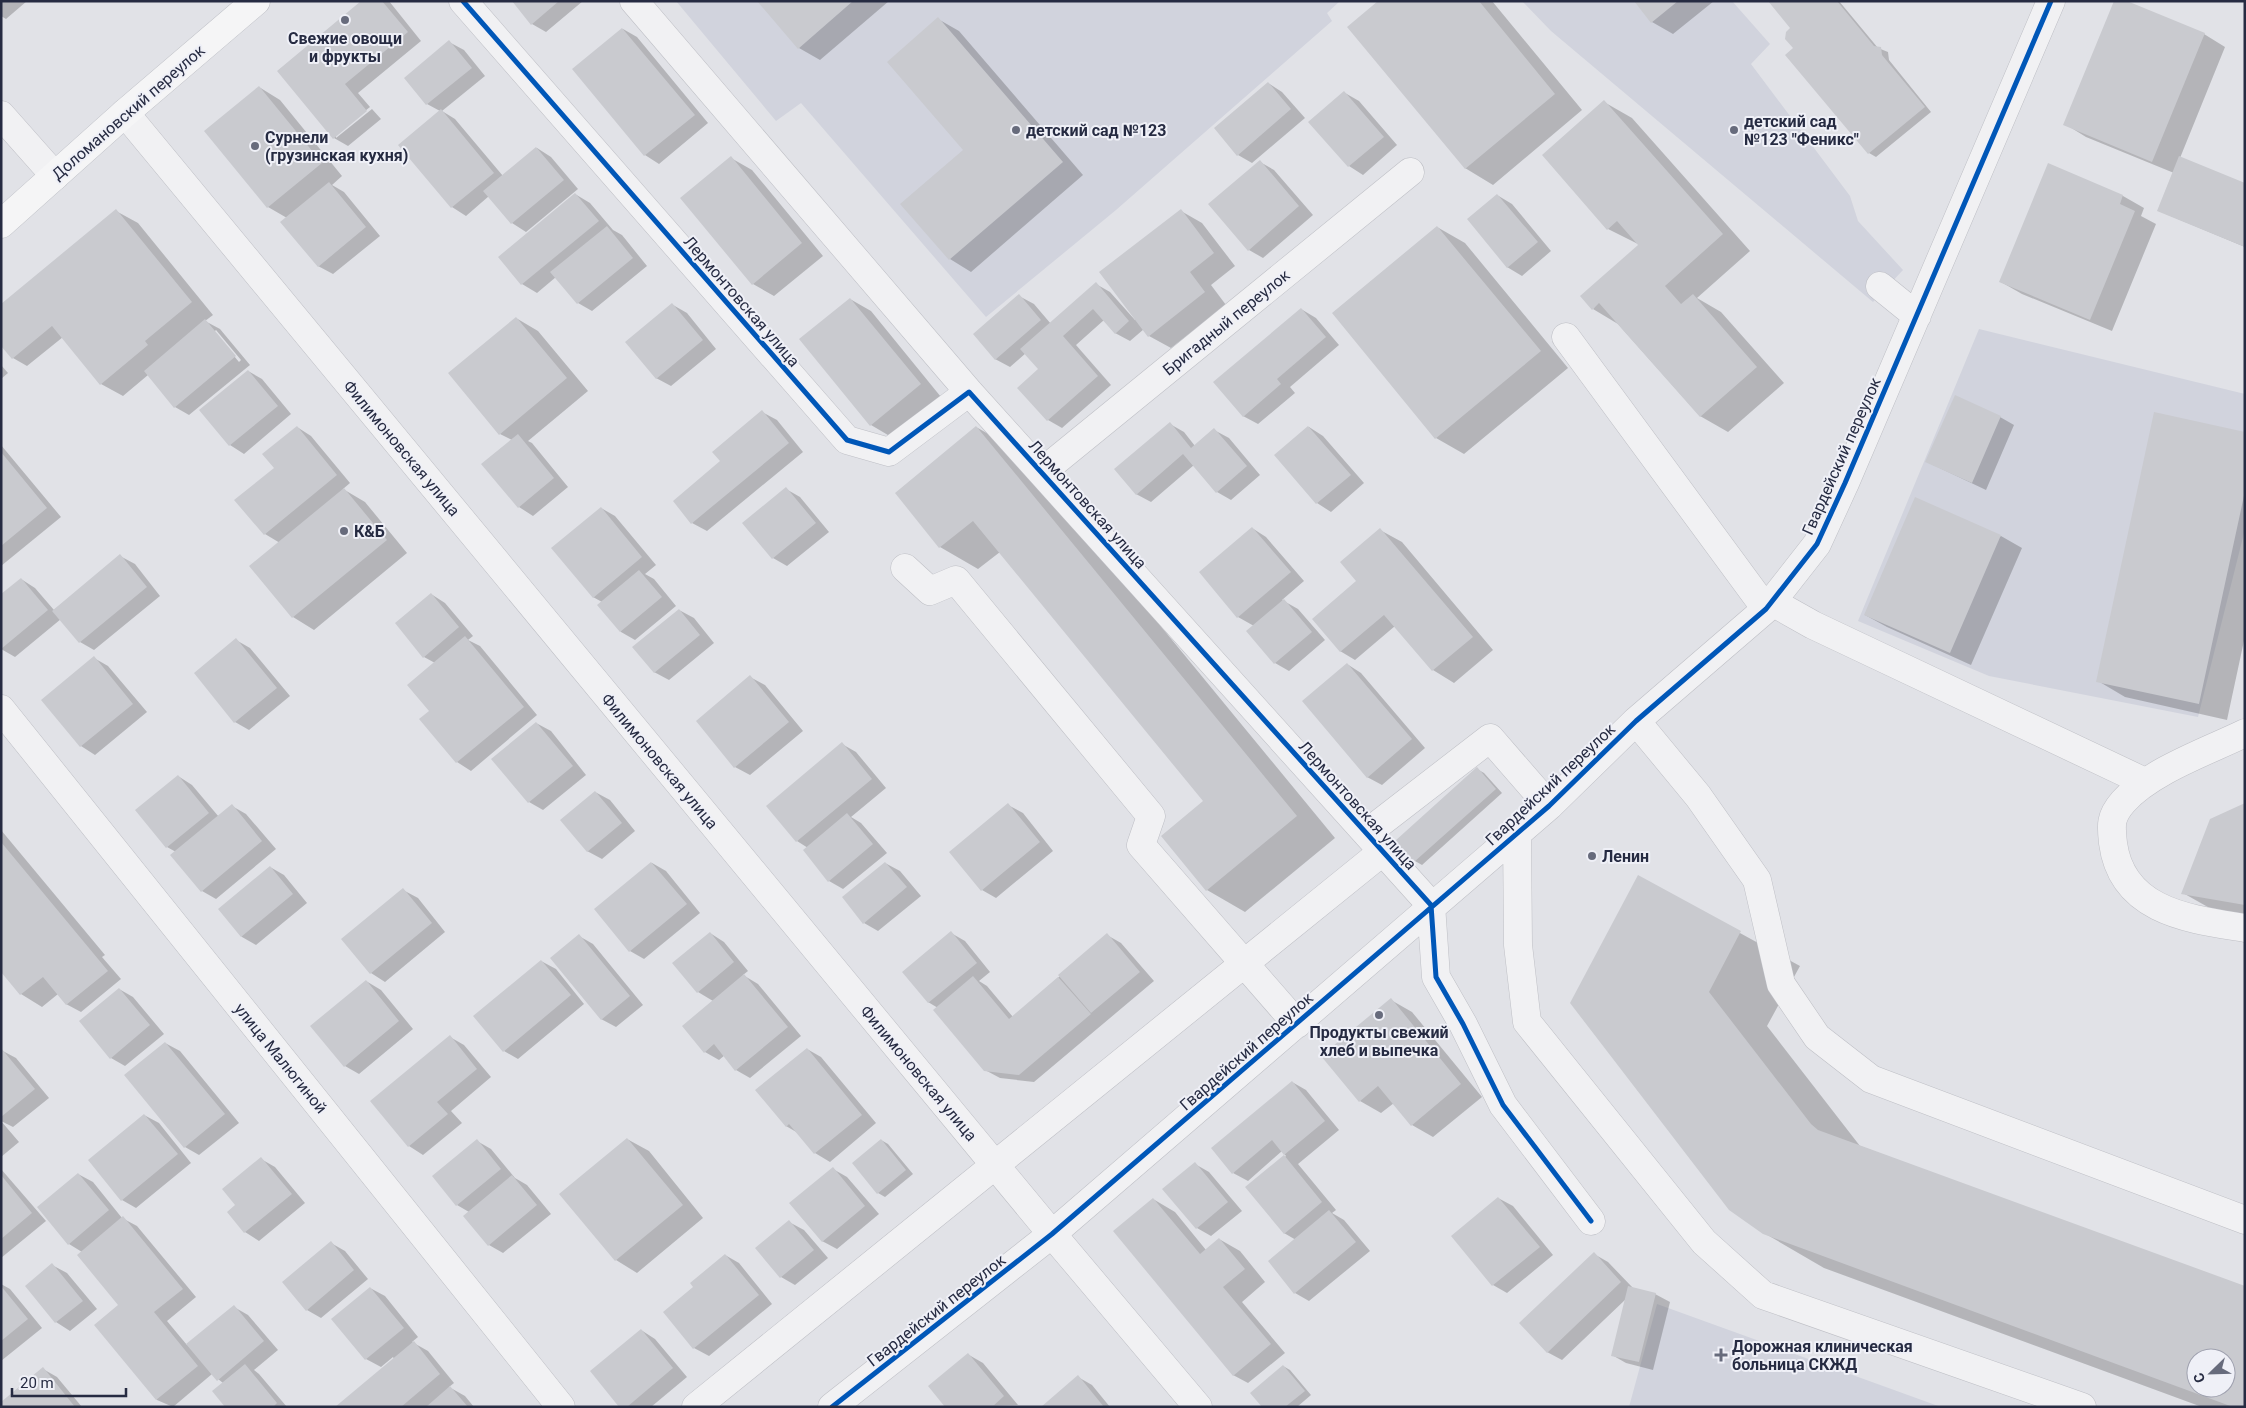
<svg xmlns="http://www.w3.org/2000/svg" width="2246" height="1408" font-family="Roboto,sans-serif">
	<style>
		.built { fill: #d1d3dd }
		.shadow { fill: #0003; fill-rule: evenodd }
		.building { fill: #c9cacf; fill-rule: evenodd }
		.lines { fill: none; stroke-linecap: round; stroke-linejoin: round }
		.minor-casing { stroke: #bebfc5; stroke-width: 29 }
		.major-casing { stroke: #bdbfc5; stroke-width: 29 }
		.minor { stroke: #f1f1f3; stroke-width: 28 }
		.major { stroke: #f5f5f6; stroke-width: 28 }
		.cycleway-casing { stroke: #eff0f7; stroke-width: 8 }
		.cycleway { stroke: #0057b8; stroke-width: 5 }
		.poi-dot { fill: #676b7c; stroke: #eff0f7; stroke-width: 2 }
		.labels { text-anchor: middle; stroke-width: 4; stroke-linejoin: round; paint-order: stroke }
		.poi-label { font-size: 16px; font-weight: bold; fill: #262b42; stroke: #eff0f7; text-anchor: start }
		.street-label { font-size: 16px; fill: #262b42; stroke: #eff0f7 }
	</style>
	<rect width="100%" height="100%" fill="#e1e2e7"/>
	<!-- built -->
	<path class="built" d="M676,1h664l-13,12 5,8 -216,189 -130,107 -185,-214 -25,18z
		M1522,1h210l38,43 -19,20 99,132 8,25 45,49 -30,32 -322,-271z
		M1979,329l266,65v135l-47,188 -209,-41 -131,-55z
		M1657,1304l284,103h-312z"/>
	<!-- shadow -->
	<path class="shadow" d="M1,1h26l-21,18 -5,-3z
		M363,1h26l32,40 -63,52 12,14 -34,27v4l36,-29 9,10 -33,27 -14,-8 -56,-67z
		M513,1h70l-37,31 -14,-8z
		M759,1h130l-69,59 -21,-12z
		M1380,1h112l90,109 -89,75 -28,-17z
		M1635,1h79l-41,33 -21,-12z
		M1770,1h69l39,47 10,4 1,8 42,52 -55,45 -7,-4 -83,-98 9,-6 -3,-21z
		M938,19l21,12 124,144 -112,97 -21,-13 -48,-54 63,-55z
		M623,29l14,8 71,86 -49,41 -14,-9z
		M2204,34l21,13 -45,111 65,26v63l-79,-33 8,-41 -88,-36 -21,-13z
		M449,42l15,8 21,26 -43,35 13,8 48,57 34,-28 14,9 27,32 -52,43 -14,-9 -23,-27 -23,20 -14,-9 -12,-96 -13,-7z
		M1268,83l14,9 23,26 -53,45 -14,-8z
		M259,87l21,13 62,76 -10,9 12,7 36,44 -47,38 -15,-8 -31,-48 -19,-11z
		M1345,93l14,8 38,44 -34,30 -14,-9z
		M1604,102l28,16 118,133 -53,47 24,14 63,71 -56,49 -28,-16 -82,-92 -25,-15 47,-64 -32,-16z
		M731,158l21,12 71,86 -49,40 -21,-12z
		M1260,162l14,8 39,45 -50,43 -14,-8z
		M2049,165l74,31 21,12 -3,8 15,8 -44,107 -90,-37 -21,-12z
		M575,194l15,9 23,27 9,5 25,31 -55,45 -14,-8 -22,-26 -19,16 -15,-9 -22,-27z
		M1497,195l15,9 39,47 -29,25 -15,-9z
		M116,211l22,12 75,92 -8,6 15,8 30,36 -61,50 -14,-8 -27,-32 -25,21 -22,-12 -38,-47 -36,29 -14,-8 -12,-14zM216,330l25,30 -2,2 -25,-30z
		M1181,211l21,12 33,43 -24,19 15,20 -55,43 -22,-12 -5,-7 -14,12 -15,-8 -11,-13 -28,25 35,40 -49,43 -14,-8 -8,-51 -14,-16 -16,14 -15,-8 24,-63 15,8 17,20 45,-40 14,8 25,28z
		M1437,227l28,16 103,125 -104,86 -28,-16 -103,-125z
		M850,299l21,12 70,86 -48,41 -22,-13 -70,-86z
		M673,305l14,8 29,36 -45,37 -15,-8z
		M1301,309l15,9 23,27 -49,42 5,6 -37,31 -15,-8z
		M516,318l22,13 50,60 -60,50 4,2 36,44 -35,29 -14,-9 -36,-43 29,-24 -12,-6z
		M1,365l7,8 -7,6z
		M248,371l14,8 29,35 -47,40 -14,-9z
		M762,412l15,8 26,32 -96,79 -15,-8 30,-61z
		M2000,417l14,8 -28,65 -59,-28z
		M1170,424l14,8 11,14 19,-16 15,8 31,37 -29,25 -14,-8 -23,-27 -43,37 -15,-8z
		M297,427l14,9 39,47 -7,6 22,13 42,51 -93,77 -21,-13 -42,-50 29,-24 -15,-9 10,-66z
		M976,427l39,22 320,389 -90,74 -38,-22 -2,-89 -205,-249 -22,17 -38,-22 -44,-54z
		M1309,427l14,9 41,47 -33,29 -14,-9 -41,-48z
		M2245,433v203l-18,84 -102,-23 -27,-16z
		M1,445l60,72 -60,49z
		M786,489l14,8 29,35 -42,34 -14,-8z
		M601,508l14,8 41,49 -11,9 9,5 22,27 -41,34 -14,-8 -19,-30 -9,-5z
		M1252,528l14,9 38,44 -22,19 16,9 27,31 -36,31 -14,-8 -21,-37 -16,-9z
		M1380,530l22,12 91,108 -39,33 -21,-13 -38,-44 -40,34 -15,-9 17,-69z
		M2001,536l21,12 -51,117 -84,-38 -22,-12z
		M120,556l15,8 25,32 -66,54 -14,-8 -19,-23 -46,38 -14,-8v-53l20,-17 14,9 19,22z
		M431,594l14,9 28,33 -5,4 12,6 57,69 -66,56 -14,-9 -26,-50 4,-49 -11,-6z
		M679,610l15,8 20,25 -45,37 -15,-8z
		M236,640l14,8 40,48 -41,34 -14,-8z
		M94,658l14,8 39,46 -52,43 -14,-9z
		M1347,664l14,9 64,75 -43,37 -15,-8z
		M750,677l15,8 38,46 -53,44 -15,-8z
		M536,723l15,8 35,44 -43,35 -14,-8z
		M842,744l14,8 30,36 -35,29 10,6 26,30 -44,36 -14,-8 -21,-33 -11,-7z
		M1477,769l7,4 18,20 -80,72 -7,-4 -18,-20z
		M178,776l14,9 27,32 13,-11 14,8 30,35 -60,50 -14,-8 -26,-39 -9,-5z
		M595,792l15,8 25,31 -33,28 -15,-8z
		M2245,804v124l-62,-35z
		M1008,805l15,8 30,38 -57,47 -14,-8z
		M1,830l104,125 -3,2 19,22 -40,33 -15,-8 -8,-10 -16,13 -21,-13 -20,-24z
		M652,863l14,8 34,42 -56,46 -14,-8z
		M885,863l15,8 21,25 -43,35 -14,-8z
		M270,867l14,8 23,28 -51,42 -14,-8 -22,-28z
		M1638,877l162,89 -33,60 93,120 385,142v119h-43l-378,-139 -60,-35zM2196,1358h30v30h-30z
		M403,890l15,8 27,34 -60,50 -14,-9 -28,-33z
		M710,933l14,9 24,29 -5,4 15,9 43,52 -51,42 -14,-8 -11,-15 -6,5 -14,-8 8,-51 -15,-9z
		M951,933l14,8 25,31 -11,9 8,5 26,31 94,-82 14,8 33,38 -120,101 -34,-4 -15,-8 -47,-62 -10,-6z
		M579,936l14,8 50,61 -27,22 -15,-8z
		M541,961l15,8 28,35 -66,55 -14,-8z
		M366,981l15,9 32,39 -54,45 -14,-8z
		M119,989l14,8 31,37 -39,32 -14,-8z
		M1391,1000l21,12 70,85 -49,40 -21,-12 -18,-22 -13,10 -21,-12z
		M450,1037l14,8 27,32 -40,34 11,12 -39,32 -14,-9 -37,-44z
		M165,1043l15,8 59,72 -40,32 -14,-8z
		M807,1049l14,8 55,66 -46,39 -15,-9 -17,-20 -12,-7z
		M1,1050l15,8 33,40 -36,29 -12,-6 18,21 -18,15z
		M1292,1082l14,8 33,40 -41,34 38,46 -4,3 12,7 26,31 -61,50 -14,-8 1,-53 -12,-7 -37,-45 39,-32 -4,-5 -34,30 -15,-8z
		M144,1115l15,8 32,40 -55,45 -14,-8z
		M627,1139l22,12 54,67 -66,55 -21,-13z
		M881,1140l7,4 25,30 -28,23 -7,-4 -24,-30z
		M477,1141l14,8 24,29 12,7 24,29 -48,39 -14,-8 -20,-33 -12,-7z
		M261,1159l14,8 30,36 -46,38 -14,-9 -17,-20 9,-7z
		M1195,1164l14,8 33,39 -31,25 -14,-8z
		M1,1169l45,52 -45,37z
		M833,1169l14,8 32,37 -42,35 -15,-8z
		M78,1174l15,8 29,36 15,8 59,71 -29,24 20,24 47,-38 14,8 30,35 -24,20 5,4 28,33h-60l-4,-24 -11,-9 -39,33 -16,-7 -61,-75 24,-20 -38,-53 -13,-8z
		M1498,1198l15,8 40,49 -46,38 -14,-8z
		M1153,1199l22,13 31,38 13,-11 21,12 25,31 -23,20 43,51 -37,30 -15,-8z
		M789,1222l15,8 24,28 -33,27 -14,-8z
		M331,1243l14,8 23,28 -47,39 -14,-8z
		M1594,1254l14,8 25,26 22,6 15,8 -17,68 -27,-7 -14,-8 14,-56 -64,61 -15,-8z
		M725,1255l14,8 33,41 -63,52 -15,-8 -29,-36 29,-25z
		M52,1265l15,8 30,36 -27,22 -14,-9 -29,-36z
		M1,1284l9,5 32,39 -41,33z
		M370,1288l15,8 33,41 -6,5 16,9 26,32 -5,4 16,9 9,11h-137l57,-48 -1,-2 -12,10 -15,-8 -33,-40z
		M641,1330l14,9 32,38 -36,30h-30z
		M969,1355l14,8 35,42 -72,2z
		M1283,1366l7,4 21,25 -14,12h-34z
		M43,1369l14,8 25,30h-81z
		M1078,1377l14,8 18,22h-68z"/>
	<!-- building -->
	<path class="building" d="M361,1h21l26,31 -63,52 22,27 -34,28 -56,-68z
		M512,1h47l-28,24z
		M757,1h96l-55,48z
		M1378,1h101l76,93 -90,75 -118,-142z
		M1634,1h44l-27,22z
		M1768,1h69l37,45 7,1 1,8 43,52 -57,47 -83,-99 8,-7 -8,-9 1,-7 4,-4z
		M2114,1h13l78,32 -53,129 -89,-37z
		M938,17l125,145 -114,98 -49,-56 63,-54 -76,-88z
		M622,28l73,87 -51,41 -72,-87z
		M449,40l23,28 -46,37 -22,-27z
		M1268,82l23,27 -54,47 -23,-28z
		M259,86l63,77 -55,45 -63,-77z
		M1344,91l40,46 -36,30 -40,-45z
		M1604,100l119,134 -58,52 16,18 12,-10 64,73 -57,50 -101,-114 -7,7 -12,-14 58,-51 -21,-24 -10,9 -65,-75z
		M441,109l53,64 -43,35 -53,-63z
		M536,147l28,33 -53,44 -28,-33z
		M731,156l71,87 -50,42 -72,-87z
		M2179,156l66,27v64l-88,-36z
		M1260,160l39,46 -51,45 -40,-47z
		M2048,163l75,32 -3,9 15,7 -45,109 -91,-38z
		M329,182l37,45 -48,40 -38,-45z
		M575,193l24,28 -78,64 -23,-28z
		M1497,194l41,48 -31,26 -40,-49z
		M116,209l76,93 -47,39 3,4 -48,40 -48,-59 -40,33 -11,-13v-42z
		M1181,209l33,44 -24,19 15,20 -57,45 -49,-65z
		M607,226l26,32 -56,46 -27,-32z
		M1437,226l104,125 -106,88 -103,-126z
		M1096,282l33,39 -14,13 -22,-25 -30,27 35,40 -51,45 -30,-33 21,-19 -18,-20z
		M1019,294l22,26 -46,40 -22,-26z
		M850,298l71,86 -51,42 -71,-87z
		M672,303l31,37 -47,39 -31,-37z
		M1301,308l25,29 -49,42 4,5 -38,33 -30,-35z
		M516,317l51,61 -68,57 -51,-62z
		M205,319l31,37 -62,52 -30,-37z
		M248,370l30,36 -49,40 -30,-36z
		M1955,395l46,21 -29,67 -47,-21z
		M762,410l27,33 -98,81 -18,-23 47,-40 -8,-9z
		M2154,412l91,20v59l-46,213 -103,-22z
		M1170,422l21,26 23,-20 33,38 -31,27 -33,-39 -47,41 -22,-26z
		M297,426l40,49 -73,60 -30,-35 40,-32 -12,-14z
		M976,426l321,390 -91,75 -45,-55 42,-35 -230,-280 -34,27 -44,-55z
		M1308,426l43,49 -35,29 -42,-49z
		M518,434l36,44 -36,30 -37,-44z
		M1,452l46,56 -46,38z
		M786,487l30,36 -44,36 -30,-36z
		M344,488l43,52 -95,78 -43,-52z
		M1915,497l86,38 -51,118 -86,-38z
		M601,507l41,50 -49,41 -42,-50z
		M1252,527l39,45 -54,46 -38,-46z
		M1380,528l93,109 -41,34 -48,-56 -44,37 -28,-33 44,-38 -16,-19z
		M120,554l27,33 -68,56 -27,-32z
		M639,570l23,27 -42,35 -23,-27z
		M21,578l27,32 -47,39v-55z
		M431,593l28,34 -36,31 -28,-35z
		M1284,599l28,33 -38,32 -28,-33z
		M679,609l21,26 -46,38 -22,-26z
		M465,636l59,71 -68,56 -37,-44 10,-8 -22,-26z
		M236,638l41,50 -43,35 -40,-50z
		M94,656l39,48 -53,43 -39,-47z
		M1347,663l65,76 -45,39 -65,-77z
		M750,675l39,47 -55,46 -38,-47z
		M536,722l37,44 -45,37 -37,-44z
		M842,742l30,37 -76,63 -30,-36z
		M1477,767l19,22 -82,73 -19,-21z
		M178,775l31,38 -43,35 -31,-38z
		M595,791l27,32 -35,29 -27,-32z
		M1008,803l32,39 -59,49 -32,-39z
		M2245,803v102l-64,-11 29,-75z
		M232,804l30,37 -61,51 -31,-37z
		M847,813l26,31 -45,38 -25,-32z
		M1,842l107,129 -42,34 -23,-28 -23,18 -19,-23z
		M651,862l36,42 -58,48 -35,-43z
		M885,862l22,25 -44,37 -21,-27z
		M270,866l23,28 -52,43 -23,-28z
		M1638,875l103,56 -32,61 102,132 7,6 427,156v121h-12l-470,-173 -34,-24 -159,-207zM2196,1358h30v30h-30z
		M403,888l29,35 -62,51 -29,-35z
		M951,931l26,32 -49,40 -26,-31z
		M710,932l24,30 -37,31 -25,-30z
		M1107,933l33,39 -49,41 -33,-38z
		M579,934l51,62 -29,24 -51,-62z
		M541,960l30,35 -68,57 -30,-36z
		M744,974l44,53 -53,44 -21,-27 -10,9 -22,-27z
		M973,976l36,43 49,-42 33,37 -72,61 -35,-4 -51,-61z
		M366,980l33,41 -55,46 -34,-41z
		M119,988l31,37 -40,34 -31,-38z
		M1391,998l70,86 -50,42 -33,-40 -19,16 -38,-46z
		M450,1035l27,34 -40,33 11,12 -40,33 -38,-46z
		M165,1042l60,72 -41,34 -60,-73z
		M1,1048l34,41 -34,28z
		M807,1048l55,67 -48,39 -25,-30 -3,3 -31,-37z
		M1292,1081l33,40 -41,34 38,47 -38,32 -39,-47 39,-32 -12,-15 -40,34 -21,-26z
		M144,1114l34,40 -57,47 -33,-41z
		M627,1138l56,67 -68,56 -56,-67z
		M477,1139l24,30 -45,37 -24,-30z
		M881,1139l25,31 -29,24 -25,-31z
		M261,1157l31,37 -48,39 -17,-21 8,-7 -13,-16z
		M1195,1162l33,40 -32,27 -34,-40z
		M833,1167l32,39 -43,36 -33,-39z
		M78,1173l31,37 -41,35 -31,-38z
		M1,1175l31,38 -31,26z
		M512,1175l25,30 -49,41 -25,-30z
		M1498,1197l42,50 -48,39 -41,-50z
		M1153,1198l47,56 19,-16 26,31 -22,18 48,57 -38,32 -120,-145z
		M1329,1210l27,32 -62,52 -26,-33z
		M123,1216l60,73 -29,23 44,54 -42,34 -62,-75 24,-20 -41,-50z
		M789,1220l25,30 -34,28 -25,-30z
		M331,1241l23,29 -48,41 -24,-29z
		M1594,1252l27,30 -74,71 -28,-30z
		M725,1254l34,41 -66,54 -30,-37 30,-25 -3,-4z
		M52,1263l31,38 -28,22 -30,-37z
		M1,1286l27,33 -27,22z
		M1628,1286l28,7 -17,69 -28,-6z
		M370,1287l34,41 -39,32 -34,-41z
		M234,1305l30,36 -47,40 -31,-37z
		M641,1329l32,39 -46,39h-8l-29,-36z
		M414,1341l26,33 -39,33h-66z
		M968,1353l36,43 -12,11h-47l-17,-21z
		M245,1364l32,39 -4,4h-48l-13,-16z
		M1283,1365l22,26 -20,16h-23l-12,-14z
		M43,1367l32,40h-74v-5z
		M1078,1375l26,32h-63z
		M450,1386l18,21h-42z"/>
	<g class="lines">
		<defs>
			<path id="minor" d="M463,1l384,439 42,12 80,-60
				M634,1l335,391 462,513 5,72 27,47 40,81 88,116
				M125,113l927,1121 146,173
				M1,115l54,61
				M1880,286l37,30
				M1566,337l200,272
				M1042,472l368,-300
				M905,568l25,23 26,-11 195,236 -10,29 156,179
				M1772,602l41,23 332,157
				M1,709l560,698
				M1636,721l62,75 59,84 24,104 36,53 54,42 374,141
				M2245,733c-37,18 -95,38 -122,69 -13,15 -12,23 -10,41 9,69 77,76 132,85
				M1367,833l123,-95 59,68
				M1517,833l1,112 9,77 177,220 59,53 319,112
				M696,1407l686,-555
				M832,1407l220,-173 497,-428 87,-85 130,-112 51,-65 28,-61 206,-482"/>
			<path id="major" d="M1,224l124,-111 131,-112"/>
		</defs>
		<!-- minor casing -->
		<use href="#minor" class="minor-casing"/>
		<!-- major casing -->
		<use href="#major" class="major-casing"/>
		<!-- minor -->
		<use href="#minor" class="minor"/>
		<!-- major -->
		<use href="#major" class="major"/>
		<defs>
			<path id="cycleway" d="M463,1l384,439 42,12 80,-60 462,513 5,72 27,47 40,81 88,116
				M832,1407l220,-173 497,-428 87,-85 130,-112 51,-65 28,-61 206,-482"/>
		</defs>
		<!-- cycleway casing -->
		<use href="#cycleway" class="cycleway-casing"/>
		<!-- cycleway -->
		<use href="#cycleway" class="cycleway"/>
	</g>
	<!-- markers -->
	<g class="poi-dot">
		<circle cx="345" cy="20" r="5"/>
		<circle cx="1016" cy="130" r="5"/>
		<circle cx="1734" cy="130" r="5"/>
		<circle cx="255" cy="146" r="5"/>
		<circle cx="344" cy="531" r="5"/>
		<circle cx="1592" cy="856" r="5"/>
		<circle cx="1379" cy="1015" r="5"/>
		<path d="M1718.5 1347.5h5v5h5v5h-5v5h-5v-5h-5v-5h5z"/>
	</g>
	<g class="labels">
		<!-- poi labels -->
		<g class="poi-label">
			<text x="345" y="44" text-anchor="middle">Свежие овощи<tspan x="345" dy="18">и фрукты</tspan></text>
			<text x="1744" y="127">детский сад<tspan x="1744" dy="18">№123 "Феникс"</tspan></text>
			<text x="1026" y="136">детский сад №123</text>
			<text x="265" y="143">Сурнели<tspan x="265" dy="18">(грузинская кухня)</tspan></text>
			<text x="354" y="537">К&amp;Б</text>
			<text x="1602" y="862">Ленин</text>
			<text x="1379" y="1038" text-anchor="middle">Продукты свежий<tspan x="1379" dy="18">хлеб и выпечка</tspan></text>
			<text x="1732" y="1352">Дорожная клиническая<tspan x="1732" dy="18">больница СКЖД</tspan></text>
		</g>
		<!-- street labels -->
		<g class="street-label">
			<text transform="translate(128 112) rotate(-41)" y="6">Доломановский переулок</text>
			<text transform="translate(742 301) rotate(49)" y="6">Лермонтовская улица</text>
			<text transform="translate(1226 322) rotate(-39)" y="6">Бригадный переулок</text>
			<text transform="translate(402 448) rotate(50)" y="6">Филимоновская улица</text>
			<text transform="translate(1841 456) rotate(-66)" y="6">Гвардейский переулок</text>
			<text transform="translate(1088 504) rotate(48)" y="6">Лермонтовская улица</text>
			<text transform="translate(660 761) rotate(50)" y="6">Филимоновская улица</text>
			<text transform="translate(1550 784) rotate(-43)" y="6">Гвардейский переулок</text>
			<text transform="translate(1358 805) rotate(48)" y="6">Лермонтовская улица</text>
			<text transform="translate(1246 1051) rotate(-41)" y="6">Гвардейский переулок</text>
			<text transform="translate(281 1058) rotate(51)" y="6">улица Малюгиной</text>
			<text transform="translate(919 1073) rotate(50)" y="6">Филимоновская улица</text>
			<text transform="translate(936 1310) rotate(-38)" y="6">Гвардейский переулок</text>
		</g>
	</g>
	<!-- border -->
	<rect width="2246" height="1408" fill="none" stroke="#262b42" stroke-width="5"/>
	<!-- north arrow -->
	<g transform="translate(2211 1373) rotate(247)"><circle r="24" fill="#eff0f7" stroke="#9fa1af"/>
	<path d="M0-4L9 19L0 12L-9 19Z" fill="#676b7c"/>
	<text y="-8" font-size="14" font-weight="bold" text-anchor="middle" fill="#262b42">С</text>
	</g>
	<!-- scale -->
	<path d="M12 1388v8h114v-8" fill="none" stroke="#262b42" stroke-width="2.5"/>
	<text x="20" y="1388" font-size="15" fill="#262b42" stroke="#eff0f7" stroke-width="4" paint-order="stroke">20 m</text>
</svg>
